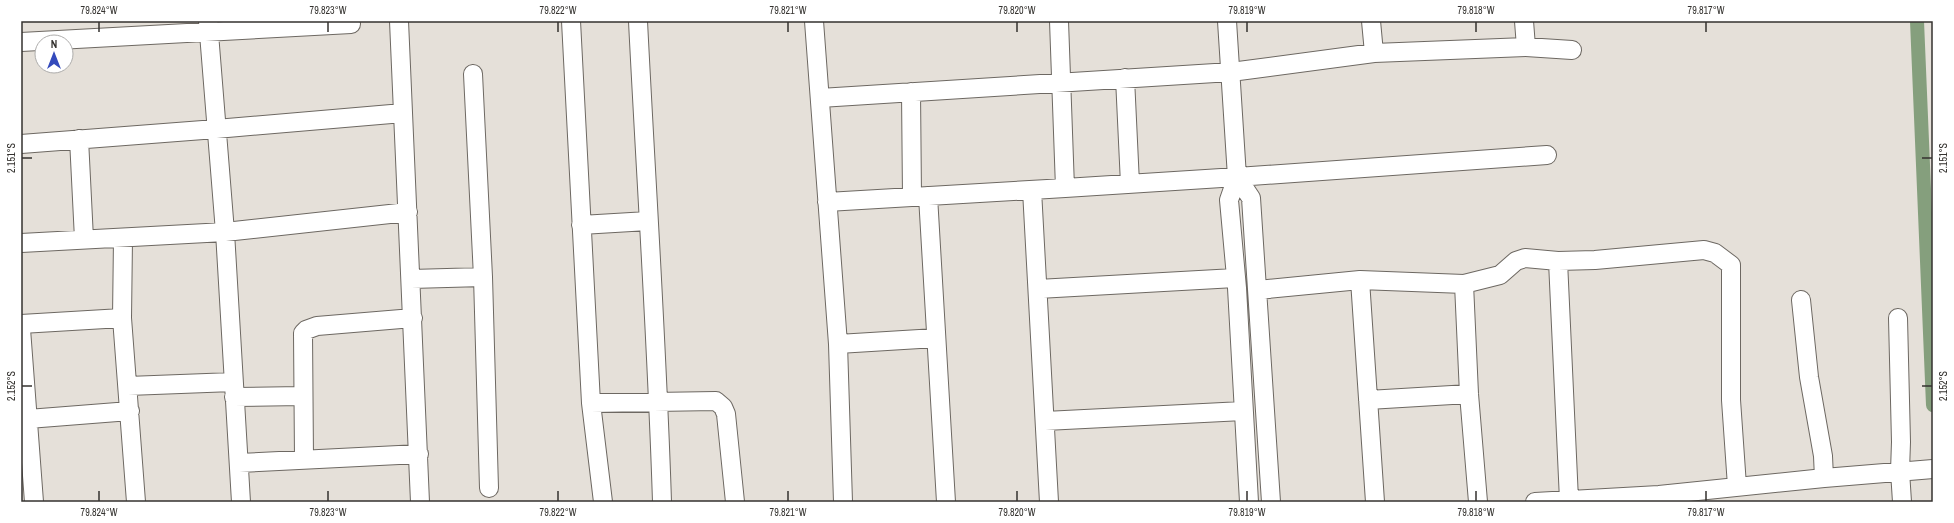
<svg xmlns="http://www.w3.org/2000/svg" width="1954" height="523" font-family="'Archivo Narrow',sans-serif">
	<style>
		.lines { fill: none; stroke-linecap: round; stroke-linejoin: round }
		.canal { stroke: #859f7d; stroke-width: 14 }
		.minor-casing { stroke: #6d6862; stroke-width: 20 }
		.minor { stroke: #fff; stroke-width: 18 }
		.ticks { fill: none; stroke: #34322f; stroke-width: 1.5 }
		.neatline { fill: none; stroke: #34322f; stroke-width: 1.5 }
		.ticks-label { font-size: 10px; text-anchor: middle; fill: #34322f }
	</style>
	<rect width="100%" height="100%" fill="#e5e0d9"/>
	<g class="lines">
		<!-- canal -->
		<path class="canal" d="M1917,21l16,384"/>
		<defs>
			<path id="minor" d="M208,21l17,211 16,270
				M399,21l21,481
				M571,21l20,382 12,99
				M638,21c8,160 19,321 24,481
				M814,21l24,323 5,158
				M1371,21l3,32
				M1524,21l2,26
				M21,42l330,-18
				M473,74l10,203 6,211
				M1125,78l5,106
				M911,92l1,105
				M820,98l411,-26 143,-19 152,-6 46,3
				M79,139l5,100
				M21,144l195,-15 187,-16
				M1237,177l310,-22
				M1065,188l172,-11 -10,-156
				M1032,190l17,312
				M928,196l18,306
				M827,202l238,-14 -6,-167
				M581,225l67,-4
				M123,239l-1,79 14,184
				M21,243l204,-11 183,-20
				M1558,261l11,239
				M411,279l72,-2
				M1360,280l15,222
				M1464,284l5,110 9,108
				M1038,289l197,-11
				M1258,290l102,-10 104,4 36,-9 16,-14 9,-3 33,3 37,-1 109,-10 11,3 16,12v135l6,86
				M1801,300l8,77 14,79 1,22
				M1898,318l3,124 -1,29 2,31
				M21,324l101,-6
				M21,329l13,173
				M838,344l98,-6
				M128,386l105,-4
				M234,397l68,-1
				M1368,400l101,-6
				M591,403l125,-2 7,6 3,7 9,88
				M28,419l102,-8
				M1045,421l198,-10
				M304,459l-1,-126 3,-3 11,-4 96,-8
				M239,463l180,-9
				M1249,502l-12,-214 -8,-88 8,-23 14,21 20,304
				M1535,502l124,-7 165,-17 109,-9"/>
		</defs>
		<!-- minor casing -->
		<use href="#minor" class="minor-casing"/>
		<!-- minor -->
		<use href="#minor" class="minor"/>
	</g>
	<!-- ticks -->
	<path class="ticks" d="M99,22v10M328,22v10M558,22v10M788,22v10M1017,22v10M1247,22v10M1476,22v10M1706,22v10M22,158h10M1922,158h10M22,386h10M1922,386h10M99,491v10M328,491v10M558,491v10M788,491v10M1017,491v10M1247,491v10M1476,491v10M1706,491v10"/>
	<!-- border -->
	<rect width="1954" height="523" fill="none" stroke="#ffffff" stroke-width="44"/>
	<!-- north arrow -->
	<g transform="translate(54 54)"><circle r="19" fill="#ffffff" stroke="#aeadac"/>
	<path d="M0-3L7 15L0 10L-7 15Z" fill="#344abc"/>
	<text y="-6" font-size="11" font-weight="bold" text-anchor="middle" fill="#34322f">N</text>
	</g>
	<rect x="22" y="22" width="1910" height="479" class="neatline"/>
	<g class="ticks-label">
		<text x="99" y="14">79.824°W</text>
		<text x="328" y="14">79.823°W</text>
		<text x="558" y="14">79.822°W</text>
		<text x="788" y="14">79.821°W</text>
		<text x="1017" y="14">79.820°W</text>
		<text x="1247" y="14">79.819°W</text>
		<text x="1476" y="14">79.818°W</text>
		<text x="1706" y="14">79.817°W</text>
		<text transform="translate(11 158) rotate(-90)" y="4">2.151°S</text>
		<text transform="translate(1943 158) rotate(-90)" y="4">2.151°S</text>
		<text transform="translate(11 386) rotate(-90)" y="4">2.152°S</text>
		<text transform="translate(1943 386) rotate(-90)" y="4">2.152°S</text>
		<text x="99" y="516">79.824°W</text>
		<text x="328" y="516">79.823°W</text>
		<text x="558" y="516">79.822°W</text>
		<text x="788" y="516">79.821°W</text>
		<text x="1017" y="516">79.820°W</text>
		<text x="1247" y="516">79.819°W</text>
		<text x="1476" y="516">79.818°W</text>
		<text x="1706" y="516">79.817°W</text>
	</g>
</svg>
